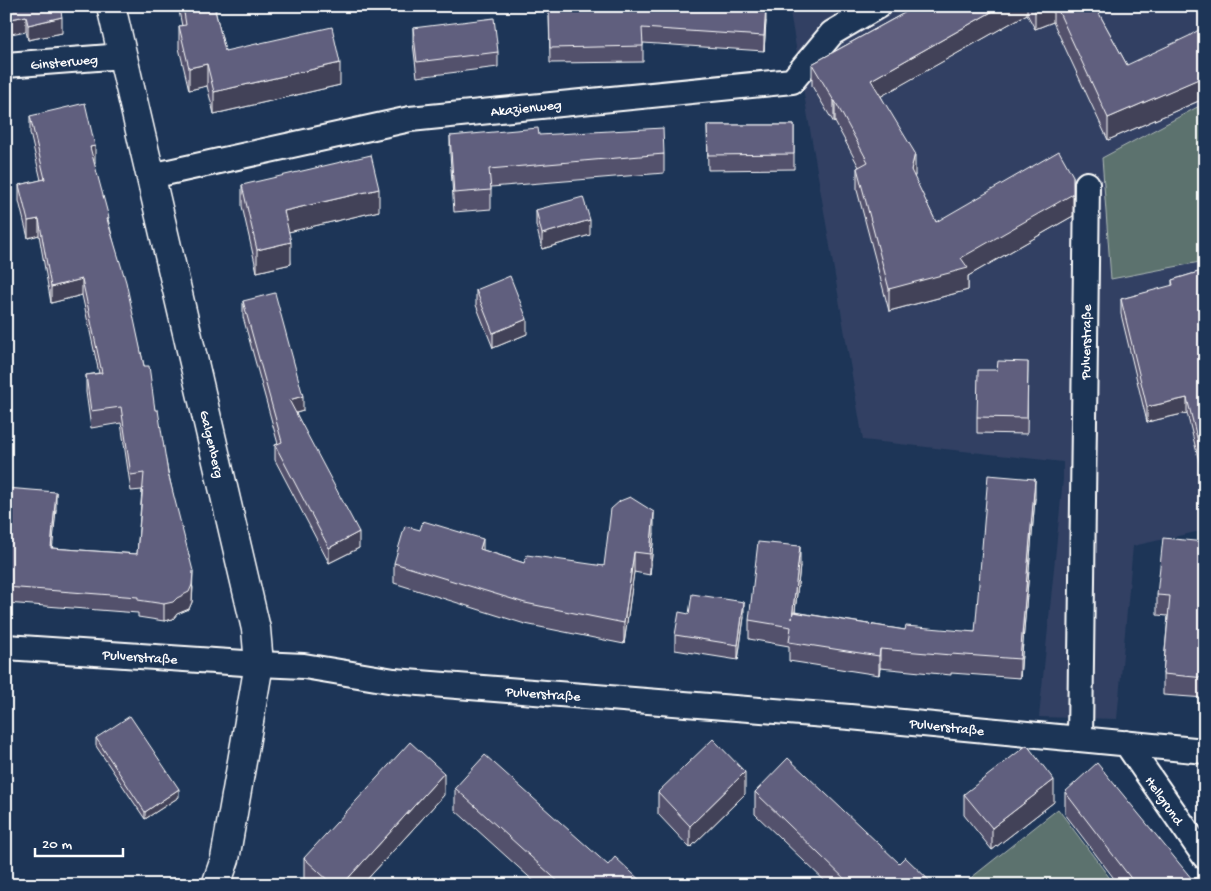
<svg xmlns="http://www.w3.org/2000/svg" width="1211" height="891" font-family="'Gochi Hand',sans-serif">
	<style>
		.built { fill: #314163 }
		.green { fill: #5c726e; stroke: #aeb8b6 }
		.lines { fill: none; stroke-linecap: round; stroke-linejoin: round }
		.minor-casing { stroke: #fff; stroke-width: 28 }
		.tertiary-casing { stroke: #fff; stroke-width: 31 }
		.minor { stroke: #1d3557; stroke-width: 24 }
		.tertiary { stroke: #1d3557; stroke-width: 28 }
		.wall { fill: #53516c; stroke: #fff }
		.shaded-wall { fill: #434258; stroke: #fff }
		.building { fill: #605e7e; stroke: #fff }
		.labels { text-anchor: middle; stroke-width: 4; stroke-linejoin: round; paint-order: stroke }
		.street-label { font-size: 14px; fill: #fff; stroke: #1d3557 }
	</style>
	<rect width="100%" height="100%" fill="#1d3557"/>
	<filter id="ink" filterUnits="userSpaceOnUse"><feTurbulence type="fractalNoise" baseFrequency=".02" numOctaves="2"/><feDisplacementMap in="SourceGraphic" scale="10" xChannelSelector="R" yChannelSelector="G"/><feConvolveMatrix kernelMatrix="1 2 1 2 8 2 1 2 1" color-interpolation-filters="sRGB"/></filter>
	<g filter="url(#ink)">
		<!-- built -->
		<path class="built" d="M789,6h416v524l-72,16 -16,173 -78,-2 24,-238v-17l-200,-22z"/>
		<!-- green -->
		<path class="green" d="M1205,103v158l-94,18 -9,-121z
			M1058,809l57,76h-153z"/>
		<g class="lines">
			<defs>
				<path id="minor" d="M6,65l117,-9
					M151,176l259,-57 382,-38 40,-48 46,-27
					M6,647l253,17 45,2 90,15 456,36 355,34
					M1080,739l7,-555
					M1126,743l79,114"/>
				<path id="tertiary" d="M111,6l145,623 3,35 -34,195 -9,26"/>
			</defs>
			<!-- minor casing -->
			<use href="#minor" class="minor-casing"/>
			<!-- tertiary casing -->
			<use href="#tertiary" class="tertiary-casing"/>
			<!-- minor -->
			<use href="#minor" class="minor"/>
			<!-- tertiary -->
			<use href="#tertiary" class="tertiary"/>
		</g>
		<!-- wall -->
		<path class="wall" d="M6,6l56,27 -34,7 -2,-9z
			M178,6h39v4h-2l10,41 115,34 -126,29 -7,-28 -18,4 -10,-42v-22h3z
			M573,6h47v2l146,13 -2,30 -121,-8v19l-93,1 -1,-53h24z
			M917,6h185l-5,4 30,55 74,35 -93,40 -55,-118 -18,7 -8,-15 -146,82 34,79 -1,3 22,44 137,-6 -105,60v14l-79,21 -32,-121v-22l2,-1 -24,-45 -1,1 -22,-37v-22z
			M413,28l85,24v15l-81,10 -4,-34z
			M30,116l65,47h-1l15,60 46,187 38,178 -1,14 -3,7 -12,5 -4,5 -9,2 -26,-4v-4l-132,-10v-115l50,21 -4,39 85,6 5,-64 -11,1 -10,-68 -30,5 -5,-36v-17l13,-2 -17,-78 -31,8 -12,-68 -11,3 -9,-37v-16l22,-5 -11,-47z
			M707,125h87v44l-86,1z
			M450,136l214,18v19l-173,14v22l-37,3 -4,-58z
			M242,185l137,26 -91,21 3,32 -34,8 -15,-66z
			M536,210l54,25 -48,14 -6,-24z
			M1205,270l-3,203 -15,-60 -40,9 -26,-108v-15l51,-13v-6z
			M476,290l51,44 -34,14 -17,-43z
			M243,301l60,110 -7,2 63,135 -30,15 -54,-103v-15l3,-1 -35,-127z
			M1028,362l-1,72 -50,-1v-16z
			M1035,498l-15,180 -69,-5v2l-71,-7 -1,7 -90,-14v-15l-40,-7v-19l51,-54 -5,46 110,18 70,2z
			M654,533l-4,42 -16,-3 -10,72 -99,-20 -131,-41v-20l89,-13 41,13 80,3z
			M1205,542v156l-42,-3v-21l5,-58 -11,-1v-20z
			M689,614l55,3 -6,43 -63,-10v-15z
			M96,738l83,59 -34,22 -49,-73z
			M455,788l153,77 37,20h-107l-83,-75z
			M658,792l87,2 -55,54 -32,-34z
			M755,792l144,71 35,22h-105l-74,-71z
			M1065,792l127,87 10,6h-83l-54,-71z
			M964,794l90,8 -62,48 -28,-35z
			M444,795l-82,90h-53l-5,-5v-22z"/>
		<!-- shaded-wall -->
		<path class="shaded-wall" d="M766,6v15l-2,30v-15z
			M1002,6h25v8l-156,88v-22z
			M1039,6h14v16l-18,7v-21z
			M1089,6h13l-13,11z
			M26,16v15l-20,4v-15z
			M62,17v16l-34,7v-15z
			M340,63v22l-126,29v-22z
			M207,64v22l-18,4v-22z
			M1205,76v21l-4,3 -93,40v-22z
			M834,101h1v21l-1,1z
			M95,146v17l-5,1v-17z
			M915,153v22l-4,17v-22z
			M1073,176v40l-105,60v14l-79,21v-22l72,-31z
			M379,189v22l-95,22v-22z
			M39,219v16l-11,3v-17z
			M590,220v15l-48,14v-15z
			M291,242v22l-34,8v-22z
			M82,279v16l-31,8v-16z
			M527,319v15l-34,14v-15z
			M303,396v15l-14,4v-15z
			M1187,398v15l-40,9v-15z
			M1205,457v15l-3,1v-15z
			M1035,479v19l-15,180v-19z
			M56,492v17l-5,55v-16z
			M654,512v21l-4,42v-21z
			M359,532v16l-30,15v-15z
			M483,539v21l-3,-11z
			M800,546v20l-8,72v-19z
			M634,552v20l-10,72v-21z
			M193,571l-1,31 -3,7 -12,5 -4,5 -9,2v-17z
			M744,602v15l-6,43v-15z
			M880,649v19l-1,7v-19z
			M745,772v22l-55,54v-22z
			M444,773v22l-82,90h-20z
			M1054,780v22l-62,48v-22z
			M179,789v8l-34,22v-7z"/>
		<!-- building -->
		<path class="building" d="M6,6h54l2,11 -34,8 -2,-9 -20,4z
			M183,6h31l11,45 107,-24 8,36 -126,29 -7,-28 -18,4 -10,-42 7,-1z
			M574,6h46v2l63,-1v-1h83l-2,30 -122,-8 1,18 -93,2 -1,-38 25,-1z
			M917,6h85l-131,74 44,73 -4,17 25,52 123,-71 14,25v18l-112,64 7,10 -79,21 -32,-121 11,-6 -33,-61h-1l-22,-37z
			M1056,6h39l32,59 62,-29 16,-10v50l-4,2 -93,40z
			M494,18l4,34 -81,10 -4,-34z
			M85,103l10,43 -5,1 19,71 -2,1 19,63 18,84h5l6,44h3l10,63 25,98 -1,14 -3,7 -12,6 -4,4 -9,2 -26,-4v-3l-132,-10v-99l50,4 -5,56 86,6 7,-81 -13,2 -10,-68 -30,4 -5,-36 16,-2 -20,-94 -31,8 -12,-68 -11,2 -9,-36 26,-6 -15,-63z
			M707,125h87v29l-86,1z
			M538,128l1,7 124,-7 1,26 -175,15 2,21 -37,3 -4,-57z
			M371,155l8,34 -95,22 7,31 -34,8 -15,-65z
			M583,197l7,23 -48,14 -6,-24z
			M1205,270v187l-3,1 -15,-60 -40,9 -26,-108 52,-14 -1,-5z
			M510,276l17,43 -34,14 -17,-43z
			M275,293l28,103 -14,4 70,132 -30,16 -54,-103 7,-3 -39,-141z
			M998,361l30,1 -1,56 -50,-1 1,-47h19z
			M988,475l47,4 -15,180 -69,-5v1l-71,-6 -1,7 -90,-14 2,-15 -42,-7 9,-78 42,4 -8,73 1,-7 112,18 1,-4 69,6z
			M630,497l24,15 -4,42 -16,-2 -10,71 -99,-20 -131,-40 11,-37 15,4 3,-9 60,18 -3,10 44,14 3,-8 77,11 7,-57 9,-8z
			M1163,538l42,4v41l-2,14h2v81l-42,-4 7,-78 -13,-1z
			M692,594l52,8 -6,43 -63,-10 4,-23 10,2z
			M130,716l49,73 -34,23 -49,-74z
			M713,739l32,33 -55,54 -32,-34z
			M410,742l34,31 -102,112h-9l-29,-27z
			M1027,745l27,35 -62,48 -28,-34z
			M485,755l123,110 7,-8 30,28h-83l-107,-97z
			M788,758l111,105 6,-6 29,28h-83l-96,-93z
			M1097,763l95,116 5,-1 5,7h-66l-71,-93z"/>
	</g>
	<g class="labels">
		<!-- street labels -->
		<g class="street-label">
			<text transform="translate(64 61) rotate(-5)" y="5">Ginsterweg</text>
			<text transform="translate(526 107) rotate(-6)" y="5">Akazienweg</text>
			<text transform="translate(1085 342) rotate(-89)" y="5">Pulverstraße</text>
			<text transform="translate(213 444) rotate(77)" y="5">Galgenberg</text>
			<text transform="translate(140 656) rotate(4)" y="5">Pulverstraße</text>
			<text transform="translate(543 693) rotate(4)" y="5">Pulverstraße</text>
			<text transform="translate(947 726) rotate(6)" y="5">Pulverstraße</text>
			<text transform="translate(1165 800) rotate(55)" y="5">Hellgrund</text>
		</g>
	</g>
	<!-- margin -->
	<rect width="1211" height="891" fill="none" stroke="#1d3557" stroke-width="25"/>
	<rect x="12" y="12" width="1186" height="866" fill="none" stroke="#fff" stroke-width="2" filter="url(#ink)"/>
	<!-- scale -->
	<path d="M35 848v8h88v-8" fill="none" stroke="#ffffff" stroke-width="2.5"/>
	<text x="42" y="848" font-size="15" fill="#ffffff" stroke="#1d3557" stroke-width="4" paint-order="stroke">20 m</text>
</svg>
